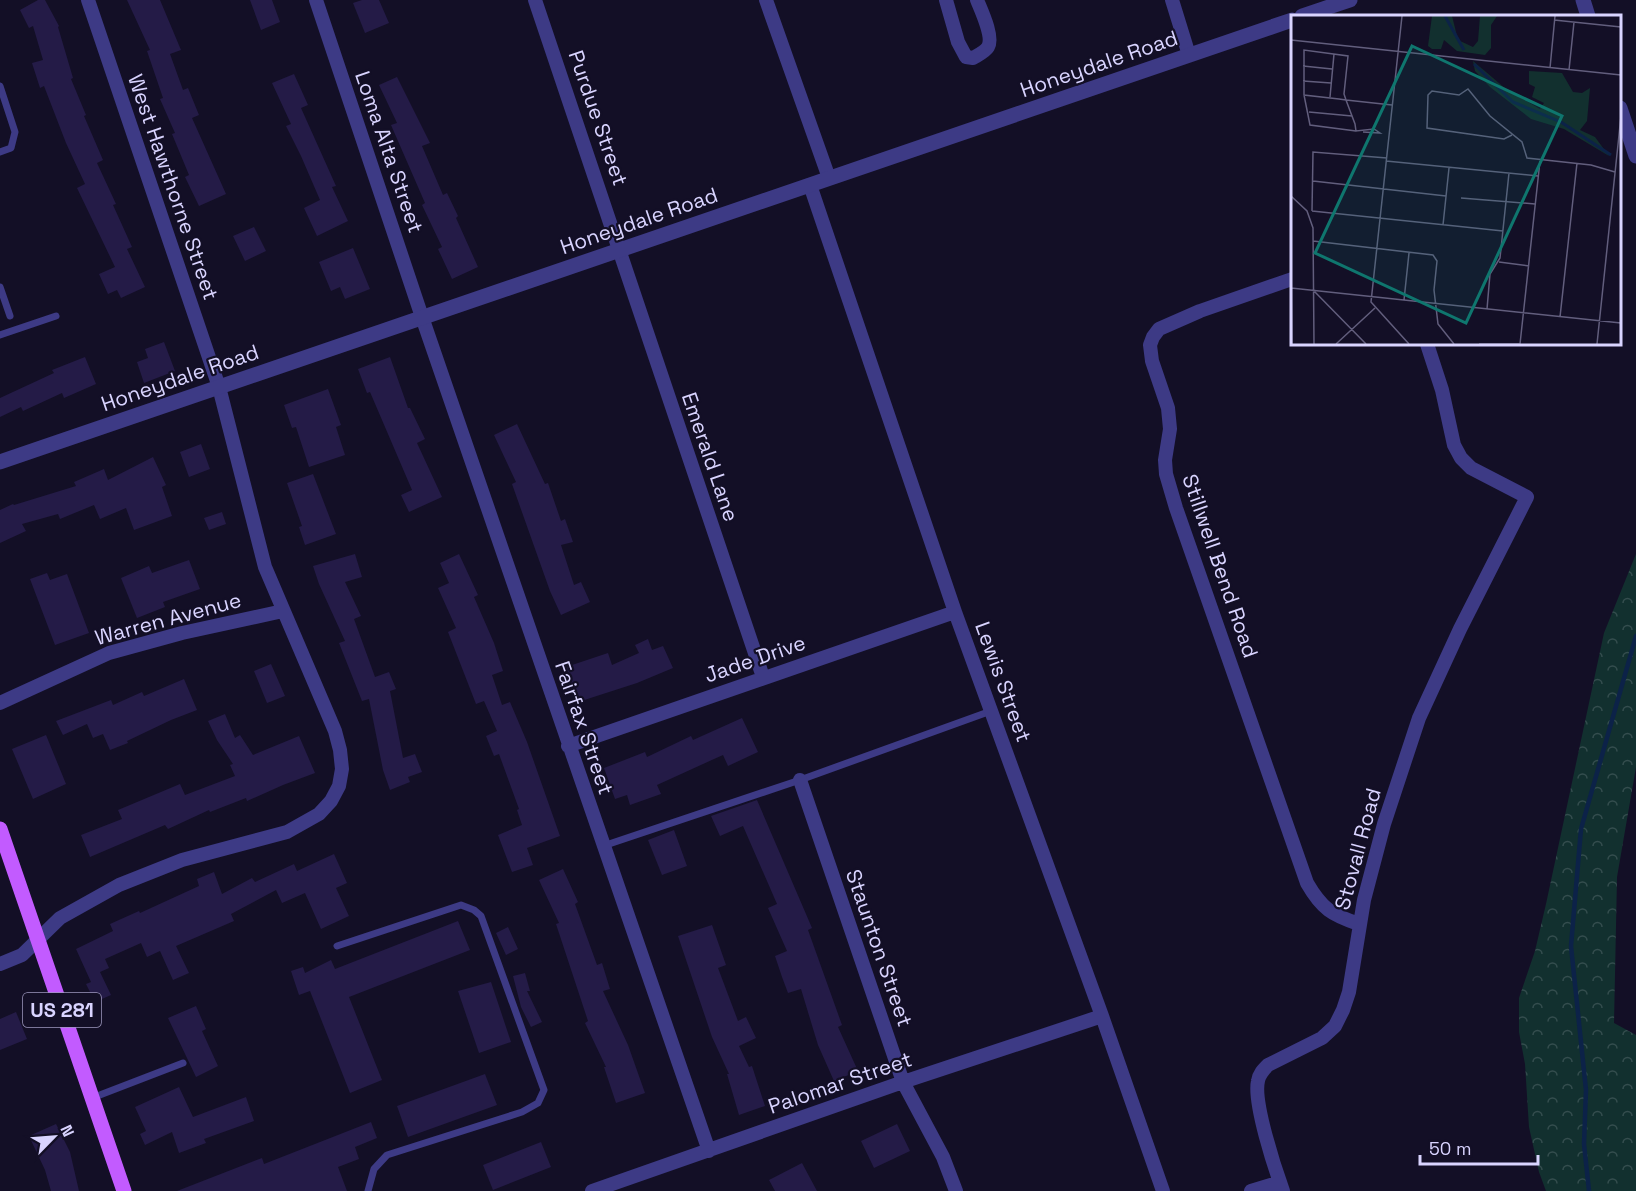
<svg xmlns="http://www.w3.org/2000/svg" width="1636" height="1191" font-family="'Space Grotesk',sans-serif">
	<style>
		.forest { fill: url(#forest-crowns) }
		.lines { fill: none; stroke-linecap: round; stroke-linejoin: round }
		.stream { stroke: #0c2248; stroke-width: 4.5 }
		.building { fill: #241b47 }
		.service { stroke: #3d3a85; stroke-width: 7 }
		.minor { stroke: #3d3a85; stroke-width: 14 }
		.tertiary { stroke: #3d3a85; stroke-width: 15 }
		.primary { stroke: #c25bff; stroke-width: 15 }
		.labels { text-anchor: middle; stroke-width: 4.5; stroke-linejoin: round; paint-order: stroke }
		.shield { fill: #130f26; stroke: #9e99be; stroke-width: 1.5 }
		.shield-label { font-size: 20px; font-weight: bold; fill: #d9d4ff }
		.street-label { font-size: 21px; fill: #d9d4ff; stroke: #130f26 }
		.inset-river { fill: none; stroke: #0c2248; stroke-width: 3 }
		.inset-road { fill: none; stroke: #625e7d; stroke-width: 1.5 }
		.view { fill: #0f766e; fill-opacity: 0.15; stroke: #0f766e; stroke-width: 3 }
		.inset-edge { fill: none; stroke: #d9d4ff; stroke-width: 3 }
	</style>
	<defs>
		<pattern id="forest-crowns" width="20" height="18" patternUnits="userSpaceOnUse" patternTransform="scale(1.5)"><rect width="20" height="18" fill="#12302f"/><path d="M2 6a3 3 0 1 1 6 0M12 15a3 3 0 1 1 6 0" fill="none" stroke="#344d4e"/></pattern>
	</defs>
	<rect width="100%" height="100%" fill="#130f26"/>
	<!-- forest -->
	<path class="forest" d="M1636,554v213l-19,110 -3,146 22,12v156h-90l-7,-19 -10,-45 -4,-63 -6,-32v-34l16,-47 11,-47 58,-271z"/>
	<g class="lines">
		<!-- stream -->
		<path class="stream" d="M1589,1191l-5,-47 2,-54 -15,-144 10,-117 55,-193"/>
	</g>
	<!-- building -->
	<path class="building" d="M38,0h7l14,26 -1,1 15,51 -2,1 15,36 -2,1 19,44 -6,3 19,41 -3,1 19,42 -5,2 18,38 -24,11 -4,-8 -9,4 -9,-20 16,-7 -38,-79 8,-4 -19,-41 -22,-57 -4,2 -8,-25 11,-3 -10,-34 -4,2 -9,-18z
		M127,0h33l21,50 -11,4 13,36 5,-2 11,27 -7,3 34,76 -27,12 -14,-29 4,-2 -17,-41 3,-1 -15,-34 3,-1 -16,-47 3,-1z
		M250,0h22l8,22 -19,8z
		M362,0h17l10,23 -24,10 -12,-30z
		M294,74l14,31 -7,3 35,78 -4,1 16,34 -31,15 -13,-28 16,-8 -19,-44 -15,-30 5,-2 -19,-41z
		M397,77l33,66 -8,3 21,49 4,-2 11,23 -2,2 22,49 -26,12 -14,-30 4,-2 -20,-42 3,-2 -34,-78 6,-2 -18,-38z
		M254,227l12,24 -21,10 -12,-25z
		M353,248l17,41 -25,10 -5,-12 -9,4 -12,-29z
		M164,342l11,29 -31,12 -7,-21 11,-4 -3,-9z
		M85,357l11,27 -32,14 -2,-5 -39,18 -2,-4 -21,10v-19l54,-25 -2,-3z
		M390,357l18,51h2l15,31 -8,4 25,54 -33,15 -8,-17 11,-5 -42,-98 -3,1 -9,-24z
		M328,389l13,36 -5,2 9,28 -36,12 -13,-40 -4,1 -8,-23z
		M517,424l28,60 3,-1 13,38 4,-2 8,23 -12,3 13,40 7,-3 9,20 -29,13 -11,-24 -38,-107 4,-2 -22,-47z
		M201,444l9,25 -21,8 -9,-25z
		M153,457l13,28 -4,2 10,29 -38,14 -8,-22 -26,11 -6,-14 -34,14 -2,-5 -36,10 4,7 -26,12v-33l13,-6 1,1 62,-19 -2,-4 30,-13 4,11z
		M313,474l23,60 -31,11 -6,-18 3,-1 -15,-43z
		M222,512l4,12 -17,6 -5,-12z
		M355,554l7,23 -17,5 16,34 -7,3 21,58 14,-5 7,17 -6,2 13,67 12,-4 7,18 -14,5 2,5 -20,8 -7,-20 -14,-71 -7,2 -23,-58 6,-2 -26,-57 -6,-18z
		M459,554l19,41 -4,2 20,46 9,28 -11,4 10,30 8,-3 17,40 33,94 -33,12 6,17 -21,7 -14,-37 24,-10 -5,-15 2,-1 -20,-55 -5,2 -8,-20 11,-5 -13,-30 -8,3 -28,-72 8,-4 -18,-40 11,-5 -9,-20z
		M189,560l11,29 -37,13 2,5 -28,11 -16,-40 28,-12 3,7z
		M47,573l3,7 17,-6 22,59 -34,12 -25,-66z
		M648,639l4,11 11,-4 10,22 -36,15 -62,20 -12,-35 45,-15 4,12 27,-12 -4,-8z
		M271,664l14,32 -18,7 -13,-32z
		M184,679l13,31 -26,10 -44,21 1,2 -18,7 -7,-16 -10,4 -6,-14 -24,11 -7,-14 55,-21 2,5 29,-13 2,4z
		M225,714l10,24 5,-3 13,20 46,-19 16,37 -32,12 -36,16 -1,-3 -36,14 -1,-2 -41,19 -3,-4 -75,32 -9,-22 41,-16 -4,-9 62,-26 5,11 50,-19 -5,-11 3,-1 -16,-24 -9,-19z
		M742,718l16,34 -30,14 -5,-11 -9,4 -57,26 4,9 -31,11 -3,-10 -12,4 -11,-31 41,-16 2,5 44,-21 2,4z
		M46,735l20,49 -33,15 -21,-50z
		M757,800l55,128 -4,2 34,95 -4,2 20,44 -24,10 -16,-36 -17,-56 -13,4 -6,-16 -7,-21 12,-5 -19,-43 9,-4 -34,-78 -23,10 -9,-20z
		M674,830l13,36 -25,9 -14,-35z
		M334,854l13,29 -11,5 13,28 -28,13 -16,-36 -23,10 -6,-13 -45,24 3,7 -58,25 13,27 -16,7 -13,-29 -13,6 -6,-14 -36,16 4,9 -9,4 11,23 -16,7 -9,-18 5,-2 -15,-33 37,-18 -3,-7 29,-13 1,2 59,-27 -2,-7 17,-7 8,22 30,-16 3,4 39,-18 3,7z
		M563,869l15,33 -3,2 22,61 5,-2 8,26 -7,2 25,54 17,48 -29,10 -12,-36h2l-21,-44 3,-2 -32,-97 3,-1 -20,-43z
		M458,921l12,29 -121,47 33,83 -32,13 -40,-102 -11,4 -8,-24 12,-4 2,6 26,-13 4,9z
		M712,925l14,40 -8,3 20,53 8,-4 10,21 -17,8 10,21 3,-1 13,40 -26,9 -12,-41h2l-17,-37 -34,-101z
		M508,927l10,22 -12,6 -10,-22z
		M525,973l5,18h-3l15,31 -11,5 -10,-20 -8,-31z
		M491,982l20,60 -32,11 -21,-62z
		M196,1006l10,23 -4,2 16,35 -22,11 -28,-59z
		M16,1012l11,27 -27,11v-31z
		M485,1074l12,31 -89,32 -11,-31z
		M179,1087l14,30 53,-20 8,24 -50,18 2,4 -27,10 -7,-21 -27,13 -5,-11 6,-3 -11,-24z
		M371,1122l6,16 -22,9 4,12 -21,8 9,24h-170l85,-33 2,6z
		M56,1124l14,28 9,39h-28l-6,-21 -16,-34z
		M897,1124l13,27 -36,17 -13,-27z
		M541,1142l10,25 -58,23 -10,-25z
		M802,1163l15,28h-42l-6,-11z"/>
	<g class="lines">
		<!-- service -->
		<path class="service" d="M0,86l15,46 -4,16 -11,4
			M0,287l10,29
			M0,335l56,-19
			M603,846l197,-66 191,-69
			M337,946l124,-41 13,5 7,6 63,174 -6,13 -16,9 -135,43 -13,14 -6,22
			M92,1098l91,-35"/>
		<!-- minor -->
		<path class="minor" d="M316,0l106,317 287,834
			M535,0l228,677
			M766,0l63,178
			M946,0l12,42 8,15 7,1c5,-3 12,-6 15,-11 6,-10 -7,-37 -11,-47
			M1172,0l17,55
			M810,185l145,427 147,404 61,175
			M1292,279l-92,32 -41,18 -6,8 -3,8 2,16 16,47 2,21 -5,31 1,14 10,34 131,375c15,26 25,32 52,41
			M0,703l109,-50 73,-20 101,-22
			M568,746l387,-134
			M800,780l103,302 40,75 13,34
			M0,964l22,-9 38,-37 59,-33 63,-25 105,-28 32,-18 12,-13 8,-15 3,-17 -2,-19 -5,-19 -70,-164 -46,-180 -131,-387
			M592,1191l311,-109 199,-66
			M1251,1191l29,-9
			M1283,1191c-8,-22 -30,-89 -25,-110 1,-7 5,-11 10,-16l54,-27 13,-12 8,-16 6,-18 15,-92 20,-76 35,-106 41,-89 67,-132 -56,-29 -10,-10 -7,-13 -12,-55 -15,-46"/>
		<!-- tertiary -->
		<path class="tertiary" d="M1583,0l5,16
			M1302,16l48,-16
			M1620,108l16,48
			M0,462l1292,-442"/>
		<!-- primary -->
		<path class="primary" d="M0,829l124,362"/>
	</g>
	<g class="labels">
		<!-- shield labels -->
		<rect class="shield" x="23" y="993" width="78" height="34" rx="4.5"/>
		<g class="shield-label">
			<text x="62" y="1017">US 281</text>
		</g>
		<!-- street labels -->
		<g class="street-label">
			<text transform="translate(1099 64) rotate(-19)" y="7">Honeydale Road</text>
			<text transform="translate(598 118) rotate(71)" y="7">Purdue Street</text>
			<text transform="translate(389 152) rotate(71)" y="7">Loma Alta Street</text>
			<text transform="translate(173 187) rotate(71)" y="7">West Hawthorne Street</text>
			<text transform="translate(639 221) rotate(-19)" y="7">Honeydale Road</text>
			<text transform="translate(180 378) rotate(-19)" y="7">Honeydale Road</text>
			<text transform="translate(710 457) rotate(71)" y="7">Emerald Lane</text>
			<text transform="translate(1220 566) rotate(71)" y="7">Stillwell Bend Road</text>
			<text transform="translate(168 619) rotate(-15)" y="7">Warren Avenue</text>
			<text transform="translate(755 659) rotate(-19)" y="7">Jade Drive</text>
			<text transform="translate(1003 682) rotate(70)" y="7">Lewis Street</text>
			<text transform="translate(584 728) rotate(71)" y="7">Fairfax Street</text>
			<text transform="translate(1358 849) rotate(-75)" y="7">Stovall Road</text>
			<text transform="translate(879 948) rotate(71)" y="7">Staunton Street</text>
			<text transform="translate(840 1083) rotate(-19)" y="7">Palomar Street</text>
		</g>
	</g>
	<!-- overview -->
	<g transform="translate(1291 15)">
		<rect width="330" height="330" fill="#130f26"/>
		<path d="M141,1h20l6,24 15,7 5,-6 2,-25h17l-6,9v23l-6,7 -28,-4 -13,-11 -3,9h-9l-4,-3zM182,46l33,28 34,20 4,-6 -12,-6 3,-10 -6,-3v-13l33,2 11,19 9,1 8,-5 -3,33 -7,9 15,7 14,19 -45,-27 -33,-10 -41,-32 -15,-16z" fill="#12302f"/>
		<path class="inset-river" d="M154,1l19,34M183,49l39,38 48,20 50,33"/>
		<path class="inset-road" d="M111,1l-31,286 38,42M263,5l67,7M0,25l330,35M12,51l29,3M259,53l5,-52M278,55l5,-48M12,66l28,2M13,80l6,30 46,6M39,82l4,-43M18,97l43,4M72,117l17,1 -6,-4 -18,2 -1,-7 -9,-24 -2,-6 4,-38 -44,-6v45l35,4 7,1 46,5M221,120l-8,4 -77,-11 1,-33 4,-4 27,4 9,-6 22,27 32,26 5,16 64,7 24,7M95,146l152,15M22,166l133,15M0,181l16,15 6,17 1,116M170,183l74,6M21,196l191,20M21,196l1,-59 74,6M152,210l6,-57M22,226l120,14 4,6 -3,29 4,34 16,20M0,247l1,82M208,247l30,4M0,273l330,35M23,276l52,53M113,285l5,-47M196,294l3,-35 10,-16 9,-85M269,302l17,-154M45,329l39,-36M188,329h41M229,329l20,-183M306,329l24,-228"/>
		<path class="view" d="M121,31l150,70 -96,207 -151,-70z"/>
		<rect width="330" height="330" class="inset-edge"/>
	</g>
	<!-- north arrow -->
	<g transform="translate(54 1137) rotate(65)" stroke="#130f26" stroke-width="4.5" paint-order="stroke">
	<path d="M0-4.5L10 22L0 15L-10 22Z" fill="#d9d4ff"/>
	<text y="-9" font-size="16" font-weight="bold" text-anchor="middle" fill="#d9d4ff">N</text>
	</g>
	<!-- scale -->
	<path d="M1420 1155v9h118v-9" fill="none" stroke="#d9d4ff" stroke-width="3"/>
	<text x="1429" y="1155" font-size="18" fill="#d9d4ff" stroke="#130f26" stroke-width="4.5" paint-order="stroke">50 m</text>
</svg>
